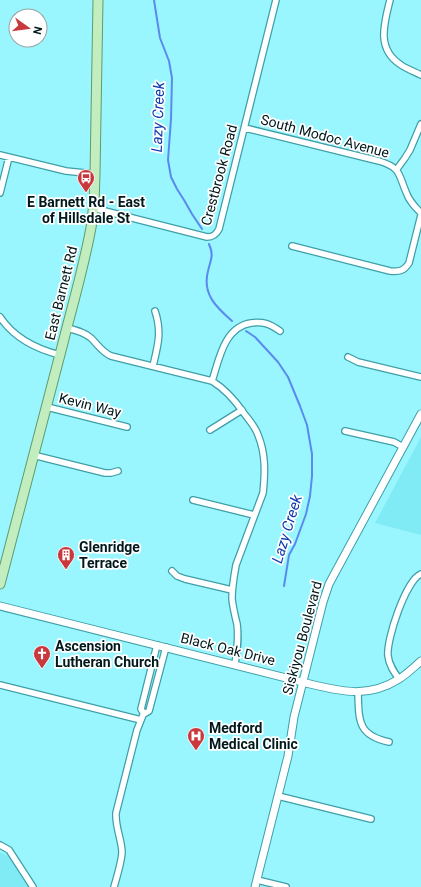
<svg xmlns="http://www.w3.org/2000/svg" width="421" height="887" font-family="Roboto,sans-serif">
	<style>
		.built { fill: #80eaf5 }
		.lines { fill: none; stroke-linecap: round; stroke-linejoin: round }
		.stream { stroke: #5b8aef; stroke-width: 2 }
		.minor-casing { stroke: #3f9fa8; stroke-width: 8 }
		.tertiary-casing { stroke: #3f9fa8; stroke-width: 9 }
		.primary-casing { stroke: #629b6b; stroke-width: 11 }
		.minor { stroke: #fff; stroke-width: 5.5 }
		.tertiary { stroke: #fff; stroke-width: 7 }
		.primary { stroke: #c1edbf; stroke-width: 9 }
		.labels { text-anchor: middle; stroke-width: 3.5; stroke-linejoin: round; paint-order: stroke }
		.street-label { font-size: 14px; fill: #00191c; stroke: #fff }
		.poi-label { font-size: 14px; font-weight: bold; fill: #00191c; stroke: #fff; text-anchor: start }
		.water-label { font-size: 15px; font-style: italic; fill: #0f3aaf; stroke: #fff }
	</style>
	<rect width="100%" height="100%" fill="#99f6ff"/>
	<!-- built -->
	<path class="built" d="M421,437v98l-46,-12z
		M0,852l8,4 21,31h-29z"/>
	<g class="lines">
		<!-- stream -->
		<path class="stream" d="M154,0l6,38 9,23 3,17 -1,41 -3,41 3,17 6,12 7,11 8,14 10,15
			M209,244c5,12 2,14 -1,27 -6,23 8,36 24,50
			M246,331l9,6 23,25 10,15 12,29 7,19 5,29v22l-2,20 -4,18 -11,30 -6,11 -5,31"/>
		<defs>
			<path id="minor" d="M390,0c-6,24 -14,49 11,65 6,4 14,7 20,10
				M245,128l134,33c22,7 19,12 27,31 3,9 9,15 15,21
				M0,155l66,16 29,3
				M397,169l8,-11 5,-8 11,-26
				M0,193l9,-36
				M93,208l114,29c6,0 9,-2 12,-8l57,-229
				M292,246l98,25c9,1 14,0 19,-8l12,-48
				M0,317c14,21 36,32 60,38
				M67,328c9,2 17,4 24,10 7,7 11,14 20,18l101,25c13,8 22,18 31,31 5,7 12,14 15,23 8,19 7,39 5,58l-27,72c-2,11 -4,23 -4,34 1,8 3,17 5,25 2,14 0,27 -2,40
				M348,357l10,5 63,15
				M153,366c5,-21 9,-34 2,-55
				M212,381c7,-21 12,-54 39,-58 12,-2 19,1 29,8
				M47,407l80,20
				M210,430l32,-20
				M345,431l49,11 9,5
				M33,455l72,18h6l7,-2
				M193,500l61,15
				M172,571l5,5 8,3 47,11
				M399,679c-5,-7 -10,-14 -11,-23 -2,-16 18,-76 33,-82
				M0,685l141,35
				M358,692c1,28 -1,43 31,50
				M144,714l-3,-5 16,-64
				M278,796l93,23
				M0,845l9,5 24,37
				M257,880l29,7
				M114,887c3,-11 7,-23 8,-34 0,-13 -7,-26 -6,-40l21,-83 6,-15 1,-1 5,-3 17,-64"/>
			<path id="tertiary" d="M0,606l310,78c33,8 59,14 89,-5 8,-5 15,-12 22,-18
				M255,887l33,-131 6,-39 29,-115 6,-18 92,-170"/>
			<path id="primary" d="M0,584c21,-80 42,-160 63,-241 10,-40 22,-80 29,-121 2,-16 3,-32 3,-48l3,-174"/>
		</defs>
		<!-- minor casing -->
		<use href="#minor" class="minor-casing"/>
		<!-- tertiary casing -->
		<use href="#tertiary" class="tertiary-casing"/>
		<!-- primary casing -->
		<use href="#primary" class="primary-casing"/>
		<!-- minor -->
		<use href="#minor" class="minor"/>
		<!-- tertiary -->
		<use href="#tertiary" class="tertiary"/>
		<!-- primary -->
		<use href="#primary" class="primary"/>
	</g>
	<!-- icons -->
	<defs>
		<symbol id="bus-pin" viewBox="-11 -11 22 30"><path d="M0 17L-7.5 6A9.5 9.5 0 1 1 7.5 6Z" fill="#c8383c" stroke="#fff"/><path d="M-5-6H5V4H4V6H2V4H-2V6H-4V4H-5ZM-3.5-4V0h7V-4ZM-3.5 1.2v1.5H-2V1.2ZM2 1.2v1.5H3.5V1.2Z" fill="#fff"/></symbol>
		<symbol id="building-pin" viewBox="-11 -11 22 30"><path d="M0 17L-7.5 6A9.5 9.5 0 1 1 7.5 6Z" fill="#c8383c" stroke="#fff"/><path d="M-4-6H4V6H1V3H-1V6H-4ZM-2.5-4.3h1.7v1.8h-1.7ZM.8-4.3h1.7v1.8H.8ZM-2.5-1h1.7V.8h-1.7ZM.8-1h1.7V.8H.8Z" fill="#fff"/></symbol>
		<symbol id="church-pin" viewBox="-11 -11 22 30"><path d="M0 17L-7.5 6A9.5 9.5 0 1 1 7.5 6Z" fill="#c8383c" stroke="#fff"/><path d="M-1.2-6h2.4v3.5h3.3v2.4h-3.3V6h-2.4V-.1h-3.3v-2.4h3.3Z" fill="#fff"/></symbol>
		<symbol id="hospital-pin" viewBox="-11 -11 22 30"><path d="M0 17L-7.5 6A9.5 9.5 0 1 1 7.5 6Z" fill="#c8383c" stroke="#fff"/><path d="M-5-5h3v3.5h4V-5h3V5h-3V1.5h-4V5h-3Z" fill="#fff"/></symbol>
	</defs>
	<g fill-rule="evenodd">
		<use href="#bus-pin" x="76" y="168" width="20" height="27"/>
		<use href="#building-pin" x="56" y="545" width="20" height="27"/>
		<use href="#church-pin" x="32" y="644" width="20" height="27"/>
		<use href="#hospital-pin" x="186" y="726" width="20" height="27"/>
	</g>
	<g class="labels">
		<!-- street labels -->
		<g class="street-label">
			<text transform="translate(325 136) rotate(15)" y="5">South Modoc Avenue</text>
			<text transform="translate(219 175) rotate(-75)" y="5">Crestbrook Road</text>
			<text transform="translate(61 293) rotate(-76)" y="5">East Barnett Rd</text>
			<text transform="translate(90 405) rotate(14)" y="5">Kevin Way</text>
			<text transform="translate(302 638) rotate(-75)" y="5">Siskiyou Boulevard</text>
			<text transform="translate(228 649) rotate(14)" y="5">Black Oak Drive</text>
		</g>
		<!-- poi labels -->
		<g class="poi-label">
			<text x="86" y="207" text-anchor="middle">E Barnett Rd - East<tspan x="86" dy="16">of Hillsdale St</tspan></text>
			<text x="79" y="552">Glenridge<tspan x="79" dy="16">Terrace</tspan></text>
			<text x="55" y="651">Ascension<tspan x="55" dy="16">Lutheran Church</tspan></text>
			<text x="209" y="733">Medford<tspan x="209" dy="16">Medical Clinic</tspan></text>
		</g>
		<!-- water labels -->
		<g class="water-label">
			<text transform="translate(158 117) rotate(-88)" y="5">Lazy Creek</text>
			<text transform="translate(287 529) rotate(-73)" y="5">Lazy Creek</text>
		</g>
	</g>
	<!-- north arrow -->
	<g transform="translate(28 28) rotate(104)"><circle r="19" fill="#ffffff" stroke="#99a3a4"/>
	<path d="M0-3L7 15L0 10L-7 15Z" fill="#c8383c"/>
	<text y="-6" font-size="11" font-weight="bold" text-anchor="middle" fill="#00191c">N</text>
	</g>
</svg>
